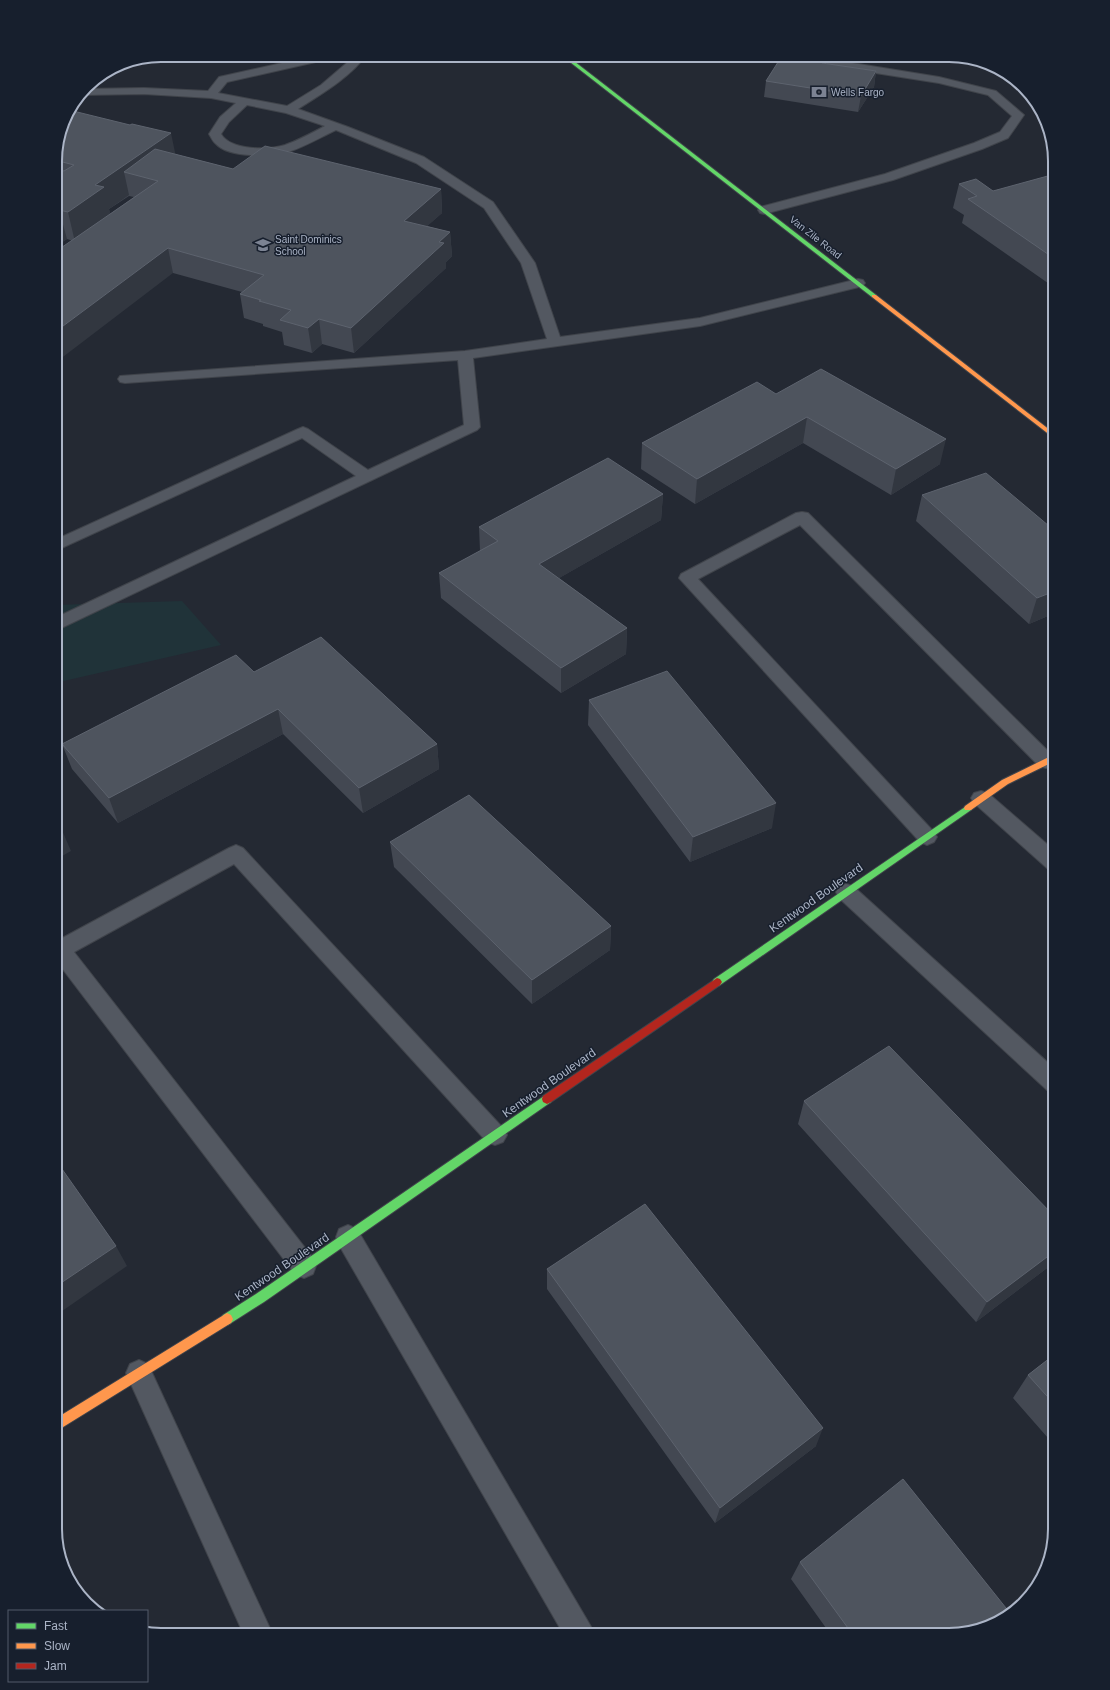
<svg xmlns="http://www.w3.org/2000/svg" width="1110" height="1690" font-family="Arial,sans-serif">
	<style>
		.green { fill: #203339 }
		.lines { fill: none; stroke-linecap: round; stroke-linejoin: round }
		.lane-casing { stroke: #40444b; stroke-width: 2 }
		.fast-casing { stroke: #40444b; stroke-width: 2 }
		.slow-casing { stroke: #40444b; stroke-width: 2 }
		.jam-casing { stroke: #40444b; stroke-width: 2 }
		.lane { fill: #535861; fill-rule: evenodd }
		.fast { fill: #63d668; fill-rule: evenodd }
		.slow { fill: #ff974d; fill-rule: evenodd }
		.jam { fill: #b3261e; fill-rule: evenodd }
		.wall { fill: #434852; fill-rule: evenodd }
		.shaded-wall { fill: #323740 }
		.building { fill: #4e545e; stroke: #5d636e }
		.labels { text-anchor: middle; stroke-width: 3; stroke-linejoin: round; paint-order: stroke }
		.far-poi-label { font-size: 10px; fill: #abb4c6; stroke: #171f2d; text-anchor: start }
		.far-street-label { font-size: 10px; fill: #abb4c6; stroke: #171f2d }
		.street-label { font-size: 12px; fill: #abb4c6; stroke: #171f2d }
		.rim { fill: none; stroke: #abb4c6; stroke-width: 2 }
	</style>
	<rect width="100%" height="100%" fill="#242933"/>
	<!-- green -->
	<path class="green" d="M182,601l39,44 -166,38v-78z"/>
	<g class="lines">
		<defs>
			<path id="lane" d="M318,55h48c-14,21 -46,40 -68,54l50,18 76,30 69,45 42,61 25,74 140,-19 158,-39 5,1 2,3 -2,3 -163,40 -227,32 7,69 -3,3 -422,201v-13l301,-142 -54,-38 -247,113v-11l243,-111 5,-2 5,2 60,41 96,-45 -6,-65 -333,23 -5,-1 -2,-3 2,-3 345,-25 82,-12 -26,-76 -37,-55 -68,-45 -80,-33c-15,7 -30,16 -45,21 -18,5 -61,8 -75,-7 -3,-2 -5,-7 -7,-10l11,-17 16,-14 -25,-5 -67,-4 -64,1 4,-6 60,-1 64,3 11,-14zM329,59l20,2 -28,24 -34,21 -69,-13 9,-11zM247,105l39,8 39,13c-13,7 -26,14 -40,19 -17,5 -54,6 -64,-11l8,-12z
				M775,55h28l136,22 57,14 28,24 -16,23 -26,11 -89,31 -129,34 -4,-1 -2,-3 2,-3 125,-33 89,-31 26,-11 12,-16 -24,-21 -49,-12 -159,-25z
				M802,512l6,1 245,243 2,4 -2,6 -7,2 -7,-2 -239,-241 -102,54 236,253 3,5 -3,5 -7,3 -7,-3 -241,-264 2,-4 115,-61z
				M981,791l7,2 67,58v20l-7,-2 -74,-66 -3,-5 3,-5z
				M236,845l7,3 260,280 4,7 -4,7 -8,3 -8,-3 -253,-278 -160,88 239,306 3,8 -3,8 -9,4 -9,-4 -240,-315v-17l174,-94z
				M846,884l7,2 202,183v24l-8,-3 -208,-192 -3,-6 3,-6z
				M348,1225l9,4 233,396 5,10h-31l-225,-390 -3,-8 3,-8z
				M139,1360l9,4 125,271h-29l-118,-262 4,-9z"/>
			<path id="fast" d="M561,55h5l310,240v2h-4z
				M968,805l4,3 -1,2 -251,175 -3,1 -3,-1 -2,-3 2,-3z
				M547,1094l4,2 1,3 -1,3 -287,200 -33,21 -4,2 -4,-2 -2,-4 2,-4 33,-21z"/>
			<path id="slow" d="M872,295h4l179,139v5l-183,-142z
				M1055,754v7l-47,23 -37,26h-6l-1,-2 1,-2 37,-26z
				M227,1313l4,2 2,4 -2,4 -176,109v-13z"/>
			<path id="jam" d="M717,978l3,1 2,3 -2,3 -169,117 -4,2 -4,-2 -1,-3 1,-3z"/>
		</defs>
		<!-- lane casing -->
		<use href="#lane" class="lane-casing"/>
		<!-- fast casing -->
		<use href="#fast" class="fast-casing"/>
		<!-- slow casing -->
		<use href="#slow" class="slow-casing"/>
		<!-- jam casing -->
		<use href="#jam" class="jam-casing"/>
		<!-- lane -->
		<use href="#lane" class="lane"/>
		<!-- fast -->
		<use href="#fast" class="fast"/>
		<!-- slow -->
		<use href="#slow" class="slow"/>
		<!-- jam -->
		<use href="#jam" class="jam"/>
	</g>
	<!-- wall -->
	<path class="wall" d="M828,55l-1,9 49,7 -2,16 -16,25 -94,-15 2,-16 23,-20z
		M55,154h120l58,15 208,20 1,24 -15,13 23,6 2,24 -6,6v6l-92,85 -32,-9 -10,9 -28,-8 -2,-13 -19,-6v-2l-19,-6 -4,-24 2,-2 -69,-19 -106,-34 -8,5 -4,-1zM129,196l5,1 -24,17 -1,-5z
		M1055,174v114l-93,-65 2,-8 -11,-7 6,-24 34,7z
		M776,394l164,70 -49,31 -88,-52 -108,61 -54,-35 1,-26z
		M663,494l-2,26 -102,58 68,50 -1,26 -65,39 -120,-95 -2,-25 41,-22 -1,-24z
		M922,495l133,118 -26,11 -113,-103z
		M254,672l183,72 2,25 -76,44 -80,-79 -165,89 -46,-54 -10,-25z
		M589,700l183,128 -82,34 -102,-137z
		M390,842l221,84 -1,24 -78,54 -138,-137z
		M804,1101l251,116v45l-79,60 -178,-198z
		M547,1269l269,177 -101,77 -168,-234z
		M1055,1354v92l-42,-48 15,-23z
		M800,1562l149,73h-118l-40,-56z"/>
	<!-- shaded-wall -->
	<path class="shaded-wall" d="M827,55h1l-2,14 -4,-6z
		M876,71l-2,16 -16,25 3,-16z
		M171,133l6,29 -53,10 5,23 -20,14 2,7 -36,26 -7,-30 27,-27z
		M441,189l1,24 -36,32 -2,-24z
		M59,210l8,29 -8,5 -4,-15v-17z
		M450,232l2,24 -6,6v6l-92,85 -3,-25z
		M168,248l5,25 -118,90v-31z
		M319,319l3,25 -10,9 -4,-25z
		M807,417l-4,26 -108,61 2,-25z
		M946,439l-6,25 -49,31 5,-26z
		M663,494l-2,26 -121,69 -1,-25z
		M1055,591v22l-26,11 8,-26z
		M627,628l-1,26 -65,39v-25z
		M278,709l5,25 -165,89 -9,-25z
		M437,744l2,25 -76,44 -4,-25z
		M776,803l-4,25 -82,34 3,-25z
		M58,821l13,30 -16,9v-38z
		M611,926l-1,24 -78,54v-24z
		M116,1246l11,20 -72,50v-29z
		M1055,1251v11l-79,60 11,-20z
		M823,1428l-7,18 -101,77 5,-15z"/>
	<!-- building -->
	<path class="building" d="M793,55h34l-5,8 54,8 -15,25 -95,-15 14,-22 9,2z
		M69,110l61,15 2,-1 39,9 -76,52 9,2 -36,25 -9,-2 -4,2v-42l1,-1 8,2 10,-6 -19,-5v-6l8,-34z
		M265,146l176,43 -37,32 46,11 -11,10 5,1 -93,85 -32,-9 -11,9 -28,-8 11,-10 -32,-9 2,-1 -21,-6 24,-19 -96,-27 -113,84v-80l103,-71 -34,-9 31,-23 78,20z
		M1055,174v85l-87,-60 9,-3 -18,-12 17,-5 17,12z
		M821,369l125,70 -50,30 -89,-52 -110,62 -55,-36 115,-61 19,12z
		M608,458l55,36 -124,70 88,64 -66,40 -122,-95 59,-32 -19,-14z
		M986,473l69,58v60l-18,7 -115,-103z
		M321,637l116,107 -78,44 -81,-79 -169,89 -47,-54 174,-89 18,17z
		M667,671l109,132 -83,34 -104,-137z
		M469,795l142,131 -79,54 -142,-138z
		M55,817l3,4 -3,1z
		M889,1046l166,171v34l-68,51 -183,-201z
		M55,1159l61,87 -61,41z
		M645,1204l178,224 -103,80 -173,-239z
		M1055,1354v51l-27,-30z
		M903,1479l107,134 -8,8 -53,14h-96l-53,-73z"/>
	<!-- icons -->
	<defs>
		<symbol id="bank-bare" viewBox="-9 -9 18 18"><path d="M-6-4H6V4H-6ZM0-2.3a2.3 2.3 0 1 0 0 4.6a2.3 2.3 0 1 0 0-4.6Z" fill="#7c8393" stroke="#171f2d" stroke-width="2.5" paint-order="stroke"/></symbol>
		<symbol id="school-bare" viewBox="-9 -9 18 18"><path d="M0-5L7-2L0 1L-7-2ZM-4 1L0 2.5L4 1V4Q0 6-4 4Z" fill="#7c8393" stroke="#171f2d" stroke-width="2.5" paint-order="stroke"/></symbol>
	</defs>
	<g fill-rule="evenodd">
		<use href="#bank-bare" x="808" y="81" width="22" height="22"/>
		<use href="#school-bare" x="252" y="234" width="22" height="22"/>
	</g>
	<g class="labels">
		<!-- far-poi labels -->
		<g class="far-poi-label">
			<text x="831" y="96">Wells Fargo</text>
			<text x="275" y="243">Saint Dominics<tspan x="275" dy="12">School</tspan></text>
		</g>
		<!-- far-street labels -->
		<g class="far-street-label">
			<text transform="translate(816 237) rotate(38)" y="4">Van Zile Road</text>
		</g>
		<!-- street labels -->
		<g class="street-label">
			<text transform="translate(816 898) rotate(-35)" y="4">Kentwood Boulevard</text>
			<text transform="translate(549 1083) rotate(-35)" y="4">Kentwood Boulevard</text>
			<text transform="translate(282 1267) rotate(-34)" y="4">Kentwood Boulevard</text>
		</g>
	</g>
	<!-- crop -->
	<path d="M0 0H1110V1690H0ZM161 62H949A99 99 0 0 1 1048 161V1529A99 99 0 0 1 949 1628H161A99 99 0 0 1 62 1529V161A99 99 0 0 1 161 62Z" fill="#171f2d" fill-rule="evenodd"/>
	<path class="rim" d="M161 62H949A99 99 0 0 1 1048 161V1529A99 99 0 0 1 949 1628H161A99 99 0 0 1 62 1529V161A99 99 0 0 1 161 62Z"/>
	<!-- legend -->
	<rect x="8" y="1610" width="140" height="72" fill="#171f2d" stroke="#525b6a"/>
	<rect x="16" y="1623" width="20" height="6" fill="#63d668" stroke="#525b6a"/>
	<text x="44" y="1630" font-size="12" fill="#abb4c6">Fast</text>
	<rect x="16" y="1643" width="20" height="6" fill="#ff974d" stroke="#525b6a"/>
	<text x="44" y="1650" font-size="12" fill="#abb4c6">Slow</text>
	<rect x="16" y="1663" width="20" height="6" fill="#b3261e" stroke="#525b6a"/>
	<text x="44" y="1670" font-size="12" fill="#abb4c6">Jam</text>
</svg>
